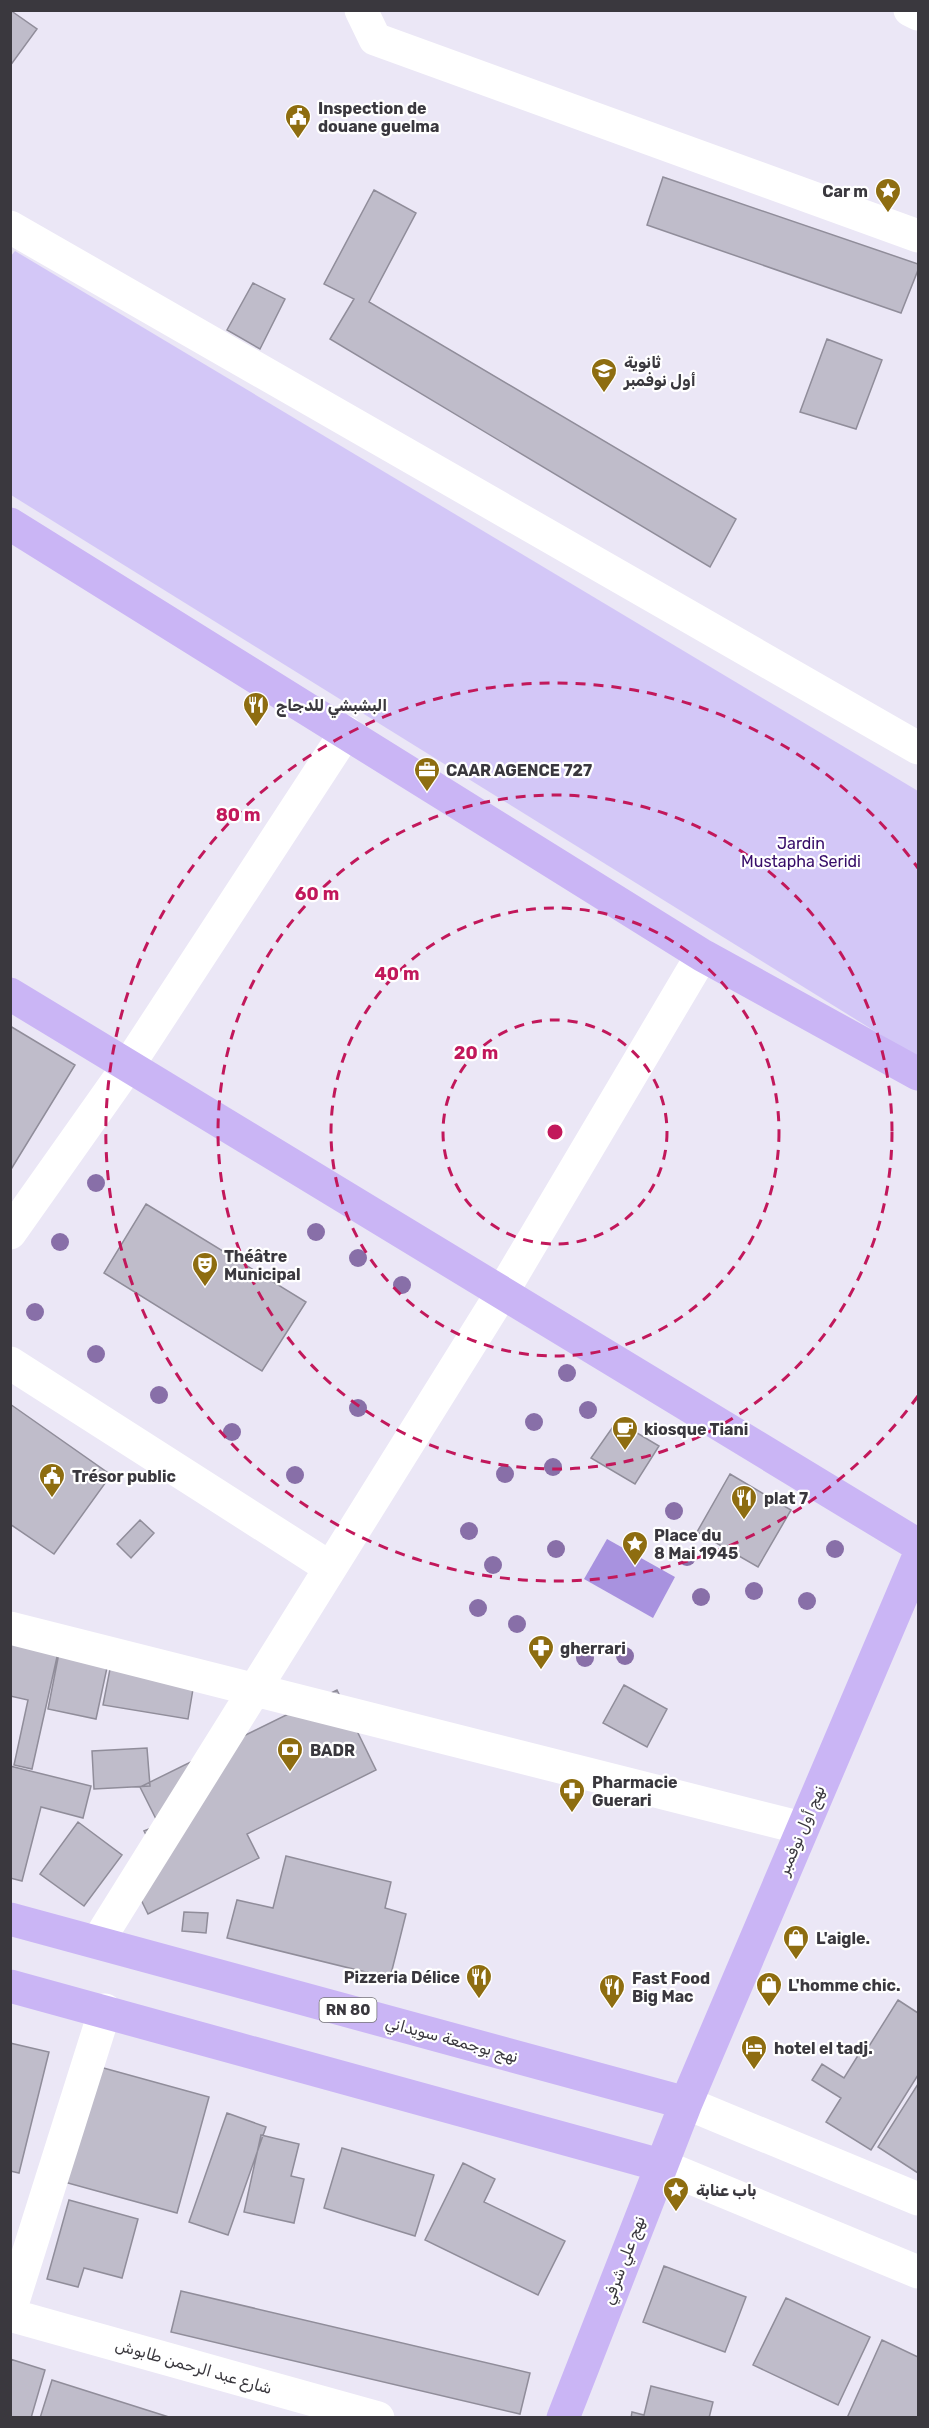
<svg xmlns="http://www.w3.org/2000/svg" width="929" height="2428" font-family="Rubik,'Noto Sans Arabic',sans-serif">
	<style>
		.green { fill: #d3c7f7 }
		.water { fill: #a892df }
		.building { fill: #bfbcca; stroke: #908d9a; stroke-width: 1.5 }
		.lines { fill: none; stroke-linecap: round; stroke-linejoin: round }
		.minor { stroke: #fff; stroke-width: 33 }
		.major { stroke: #cab5f5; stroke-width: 33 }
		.tree { fill: #886fa8 }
		.ring { fill: none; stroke: #c2185b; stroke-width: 3; stroke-dasharray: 10 8 }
		.labels { text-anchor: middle; stroke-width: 4.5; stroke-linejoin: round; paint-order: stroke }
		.shield { fill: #fff; stroke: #757478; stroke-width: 1.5 }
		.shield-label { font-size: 15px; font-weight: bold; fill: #3a383e }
		.poi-label { font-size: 16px; font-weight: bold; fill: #3a383e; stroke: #fff; text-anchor: start }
		.park-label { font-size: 16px; fill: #370d69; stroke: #fff }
		.street-label { font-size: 16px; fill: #3a383e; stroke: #fff }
		.centre { fill: #c2185b; stroke: #fff; stroke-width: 3 }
		.ring-label { font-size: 18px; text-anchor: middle; font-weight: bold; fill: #c2185b; stroke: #fff; stroke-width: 4.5; stroke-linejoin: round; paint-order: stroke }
	</style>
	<rect width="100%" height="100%" fill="#ebe7f6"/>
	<!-- green -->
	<path class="green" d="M15,251l903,540v267l-907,-563 -1,-238z"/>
	<!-- water -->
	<path class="water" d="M607,1539l68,38 -22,41 -69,-39z"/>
	<!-- building -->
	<path class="building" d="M10,10l27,19 -27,37z
		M663,177l255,87v6l-17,43 -254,-88z
		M374,190l42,23 -47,89 367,217 -26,48 -380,-228 24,-40 -30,-15z
		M253,283l32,16 -25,50 -33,-19z
		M827,339l55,21 -26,69 -56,-17z
		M10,1026l65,39 -65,106z
		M146,1204l160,98 -44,69 -158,-98z
		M10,1404l101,71 -57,79 -44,-30z
		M617,1421l42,25 -24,38 -44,-26z
		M730,1474l61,36 -33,57 -61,-35z
		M140,1520l14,13 -23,25 -14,-14z
		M10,1637l49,11 -27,121 -18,-4 14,-65 -18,-4z
		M59,1653l49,10 -12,56 -48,-10z
		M110,1669l84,14 -6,36 -85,-14z
		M624,1685l43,24 -20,38 -44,-24z
		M337,1690l39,80 -129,64 12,24 -111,56 -17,-35 30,-15 -17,-33 15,-6 -19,-38z
		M147,1748l3,38 -56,3 -2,-38z
		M10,1766l81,20 -8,32 -42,-11 -19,74 -12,-3z
		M78,1822l44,33 -38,51 -44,-32z
		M286,1856l105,26 -6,26 21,6 -16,64 -163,-40 10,-38 36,8z
		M184,1912l24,1 -2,20 -24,-2z
		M898,2000l20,13v62l-47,75 -45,-28 15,-24 -29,-18 10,-16 22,14 18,-29 4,2z
		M10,2043l39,9 -30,121 -9,-2z
		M89,2064l120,33 -32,116 -120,-33z
		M918,2084v89l-40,-26z
		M227,2113l39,14 -38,108 -39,-13z
		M261,2135l38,9 -8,32 13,3 -10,44 -50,-11z
		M342,2148l92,27 -19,61 -91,-28z
		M463,2163l32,16 -11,23 81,39 -27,54 -113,-55z
		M69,2200l69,19 -16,59 -38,-10 -6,19 -31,-8z
		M664,2266l82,31 -21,55 -82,-30z
		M181,2291l349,82 -10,41 -349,-82z
		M786,2298l84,39 -32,68 -85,-40z
		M882,2340l36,17v61h-71z
		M10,2359l35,11 -14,48h-21z
		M52,2380l120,38h-132z
		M651,2386l62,16 -4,16h-78l1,-6 12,3z"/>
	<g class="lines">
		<!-- minor -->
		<path class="minor" d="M361,10l14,29 543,197
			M910,10l8,4
			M10,227l908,521
			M10,1233l118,-167 218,-334
			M10,1363l319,204
			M10,1628l792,200
			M98,1941l405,-650 199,-336
			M686,2103l232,96
			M660,2165l258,107
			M10,2311l95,-301
			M10,2315l368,103"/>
		<!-- major -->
		<path class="major" d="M10,524l692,431 216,119
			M10,994l908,551
			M10,1919l676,184
			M10,1986l650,179
			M563,2418l123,-315 232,-545"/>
	</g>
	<!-- trees -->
	<g class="tree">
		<circle cx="96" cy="1183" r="9"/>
		<circle cx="316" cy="1232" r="9"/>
		<circle cx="60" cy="1242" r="9"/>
		<circle cx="358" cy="1258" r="9"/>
		<circle cx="402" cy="1285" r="9"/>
		<circle cx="35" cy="1312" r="9"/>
		<circle cx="96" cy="1354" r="9"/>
		<circle cx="567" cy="1373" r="9"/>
		<circle cx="159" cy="1395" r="9"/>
		<circle cx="358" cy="1408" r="9"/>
		<circle cx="588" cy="1410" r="9"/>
		<circle cx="534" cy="1422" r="9"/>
		<circle cx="232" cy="1432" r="9"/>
		<circle cx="553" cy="1467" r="9"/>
		<circle cx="505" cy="1474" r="9"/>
		<circle cx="295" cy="1475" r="9"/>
		<circle cx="674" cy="1511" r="9"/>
		<circle cx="469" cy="1531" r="9"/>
		<circle cx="556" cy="1549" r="9"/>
		<circle cx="835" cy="1549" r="9"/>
		<circle cx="687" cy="1557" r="9"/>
		<circle cx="493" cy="1565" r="9"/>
		<circle cx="754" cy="1591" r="9"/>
		<circle cx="701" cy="1597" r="9"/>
		<circle cx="807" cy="1601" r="9"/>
		<circle cx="478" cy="1608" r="9"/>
		<circle cx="517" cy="1624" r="9"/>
		<circle cx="625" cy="1656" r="9"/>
		<circle cx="585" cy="1658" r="9"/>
	</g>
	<!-- distance rings -->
	<g class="ring">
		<circle cx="555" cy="1132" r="112"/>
		<circle cx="555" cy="1132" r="224"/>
		<circle cx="555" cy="1132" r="337"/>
		<path d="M918 1396A449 449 0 1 1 918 868"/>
	</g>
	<!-- icons -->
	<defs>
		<symbol id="civic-pin" viewBox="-11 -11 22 30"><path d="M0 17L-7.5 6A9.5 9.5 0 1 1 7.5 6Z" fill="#8e6d10" stroke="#fff"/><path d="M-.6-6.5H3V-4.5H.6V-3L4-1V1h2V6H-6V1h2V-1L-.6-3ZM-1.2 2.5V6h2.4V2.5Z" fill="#fff"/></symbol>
		<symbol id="sight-pin" viewBox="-11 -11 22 30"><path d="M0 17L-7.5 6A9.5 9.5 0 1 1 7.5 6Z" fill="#8e6d10" stroke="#fff"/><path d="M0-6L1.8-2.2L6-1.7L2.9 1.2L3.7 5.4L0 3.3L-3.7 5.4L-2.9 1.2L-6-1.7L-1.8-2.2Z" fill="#fff"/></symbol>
		<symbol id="school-pin" viewBox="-11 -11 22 30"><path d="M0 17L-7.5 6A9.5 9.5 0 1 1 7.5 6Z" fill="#8e6d10" stroke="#fff"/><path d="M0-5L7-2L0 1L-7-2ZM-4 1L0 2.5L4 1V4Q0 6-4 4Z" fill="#fff"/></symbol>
		<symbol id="restaurant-pin" viewBox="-11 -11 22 30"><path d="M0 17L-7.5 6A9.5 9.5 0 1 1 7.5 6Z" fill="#8e6d10" stroke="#fff"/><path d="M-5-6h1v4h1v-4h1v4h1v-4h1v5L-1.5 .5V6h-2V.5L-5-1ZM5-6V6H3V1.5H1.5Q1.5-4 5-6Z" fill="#fff"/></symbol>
		<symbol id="office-pin" viewBox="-11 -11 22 30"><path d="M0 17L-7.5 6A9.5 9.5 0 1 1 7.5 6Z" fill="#8e6d10" stroke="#fff"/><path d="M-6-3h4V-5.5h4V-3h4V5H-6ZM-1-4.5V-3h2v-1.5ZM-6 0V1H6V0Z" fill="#fff"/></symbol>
		<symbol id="theatre-pin" viewBox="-11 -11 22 30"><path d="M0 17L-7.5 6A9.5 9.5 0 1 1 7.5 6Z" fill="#8e6d10" stroke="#fff"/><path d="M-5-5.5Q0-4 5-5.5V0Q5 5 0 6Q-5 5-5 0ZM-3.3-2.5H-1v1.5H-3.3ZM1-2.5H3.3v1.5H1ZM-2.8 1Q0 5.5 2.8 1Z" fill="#fff"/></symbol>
		<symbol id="cafe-pin" viewBox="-11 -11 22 30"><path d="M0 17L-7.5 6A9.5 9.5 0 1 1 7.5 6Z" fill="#8e6d10" stroke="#fff"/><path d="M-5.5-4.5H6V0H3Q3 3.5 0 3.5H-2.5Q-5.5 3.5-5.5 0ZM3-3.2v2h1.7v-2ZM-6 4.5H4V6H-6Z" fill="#fff"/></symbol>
		<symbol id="pharmacy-pin" viewBox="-11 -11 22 30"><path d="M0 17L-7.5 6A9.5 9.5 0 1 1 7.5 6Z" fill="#8e6d10" stroke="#fff"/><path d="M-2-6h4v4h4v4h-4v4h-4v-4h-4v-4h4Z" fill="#fff"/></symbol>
		<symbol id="bank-pin" viewBox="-11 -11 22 30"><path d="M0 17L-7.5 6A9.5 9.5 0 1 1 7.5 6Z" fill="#8e6d10" stroke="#fff"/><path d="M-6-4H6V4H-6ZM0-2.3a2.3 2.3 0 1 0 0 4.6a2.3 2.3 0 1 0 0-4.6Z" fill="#fff"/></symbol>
		<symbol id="shop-pin" viewBox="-11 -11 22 30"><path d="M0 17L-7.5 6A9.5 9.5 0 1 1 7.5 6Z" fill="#8e6d10" stroke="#fff"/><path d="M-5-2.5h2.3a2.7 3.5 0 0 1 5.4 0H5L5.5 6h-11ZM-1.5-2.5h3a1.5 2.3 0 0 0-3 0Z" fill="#fff"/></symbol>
		<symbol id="hotel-pin" viewBox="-11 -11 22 30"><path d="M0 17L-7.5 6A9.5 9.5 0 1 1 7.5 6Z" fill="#8e6d10" stroke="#fff"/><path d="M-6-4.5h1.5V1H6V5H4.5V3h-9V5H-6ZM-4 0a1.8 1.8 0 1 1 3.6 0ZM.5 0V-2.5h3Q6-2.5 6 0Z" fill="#fff"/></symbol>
	</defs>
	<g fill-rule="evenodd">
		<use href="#civic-pin" x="283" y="102" width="30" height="40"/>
		<use href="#sight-pin" x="873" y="176" width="30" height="40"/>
		<use href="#school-pin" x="589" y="356" width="30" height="40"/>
		<use href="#restaurant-pin" x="241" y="690" width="30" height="40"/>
		<use href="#office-pin" x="412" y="755" width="30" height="40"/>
		<use href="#theatre-pin" x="190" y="1250" width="30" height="40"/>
		<use href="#cafe-pin" x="610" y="1414" width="30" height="40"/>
		<use href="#civic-pin" x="37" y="1461" width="30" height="40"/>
		<use href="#restaurant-pin" x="729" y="1483" width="30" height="40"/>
		<use href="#sight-pin" x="620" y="1529" width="30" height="40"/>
		<use href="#pharmacy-pin" x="526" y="1633" width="30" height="40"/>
		<use href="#bank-pin" x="275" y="1735" width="30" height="40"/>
		<use href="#pharmacy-pin" x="557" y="1776" width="30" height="40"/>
		<use href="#shop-pin" x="781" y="1923" width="30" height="40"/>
		<use href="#restaurant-pin" x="464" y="1962" width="30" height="40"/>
		<use href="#shop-pin" x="754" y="1970" width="30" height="40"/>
		<use href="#restaurant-pin" x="597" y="1972" width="30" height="40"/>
		<use href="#hotel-pin" x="739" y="2033" width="30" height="40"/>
		<use href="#sight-pin" x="661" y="2175" width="30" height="40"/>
	</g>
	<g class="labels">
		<!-- shield labels -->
		<rect class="shield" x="319.5" y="1998" width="57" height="24" rx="4.5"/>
		<g class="shield-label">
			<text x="348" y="2015">RN 80</text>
		</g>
		<!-- poi labels -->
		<g class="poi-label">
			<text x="318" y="114">Inspection de<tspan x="318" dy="18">douane guelma</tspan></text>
			<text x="868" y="197" text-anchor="end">Car m</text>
			<text x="624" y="368">ثانوية<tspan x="624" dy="18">أول نوفمبر</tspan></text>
			<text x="276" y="711">البشبشي للدجاج</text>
			<text x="446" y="776">CAAR AGENCE 727</text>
			<text x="224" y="1262">Théâtre<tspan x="224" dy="18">Municipal</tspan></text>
			<text x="644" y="1435">kiosque Tiani</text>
			<text x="72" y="1482">Trésor public</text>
			<text x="764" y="1504">plat 7</text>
			<text x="654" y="1541">Place du<tspan x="654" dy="18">8 Mai 1945</tspan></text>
			<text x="560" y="1654">gherrari</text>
			<text x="310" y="1756">BADR</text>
			<text x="592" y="1788">Pharmacie<tspan x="592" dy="18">Guerari</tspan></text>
			<text x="816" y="1944">L'aigle.</text>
			<text x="460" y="1983" text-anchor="end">Pizzeria Délice</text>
			<text x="632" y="1984">Fast Food<tspan x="632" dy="18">Big Mac</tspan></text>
			<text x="788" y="1991">L'homme chic.</text>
			<text x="774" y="2054">hotel el tadj.</text>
			<text x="696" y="2196">باب عنابة</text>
		</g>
		<!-- park labels -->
		<g class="park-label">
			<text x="801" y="849">Jardin<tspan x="801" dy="18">Mustapha Seridi</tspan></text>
		</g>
		<!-- street labels -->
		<g class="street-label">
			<text transform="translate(801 1830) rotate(-67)" y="6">نهج أول نوفمبر</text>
			<text transform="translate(452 2039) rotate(15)" y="6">نهج بوجمعة سويداني</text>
			<text transform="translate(623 2260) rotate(-69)" y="6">نهج علي شرفي</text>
			<text transform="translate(194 2366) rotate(16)" y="6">شارع عبد الرحمن طابوش</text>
		</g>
	</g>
	<circle cx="555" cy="1132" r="9" class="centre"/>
	<g class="ring-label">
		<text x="238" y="821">80 m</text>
		<text x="317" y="900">60 m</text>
		<text x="397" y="980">40 m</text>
		<text x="476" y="1059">20 m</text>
	</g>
	<!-- border -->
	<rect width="929" height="2428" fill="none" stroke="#3a383e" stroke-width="24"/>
</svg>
